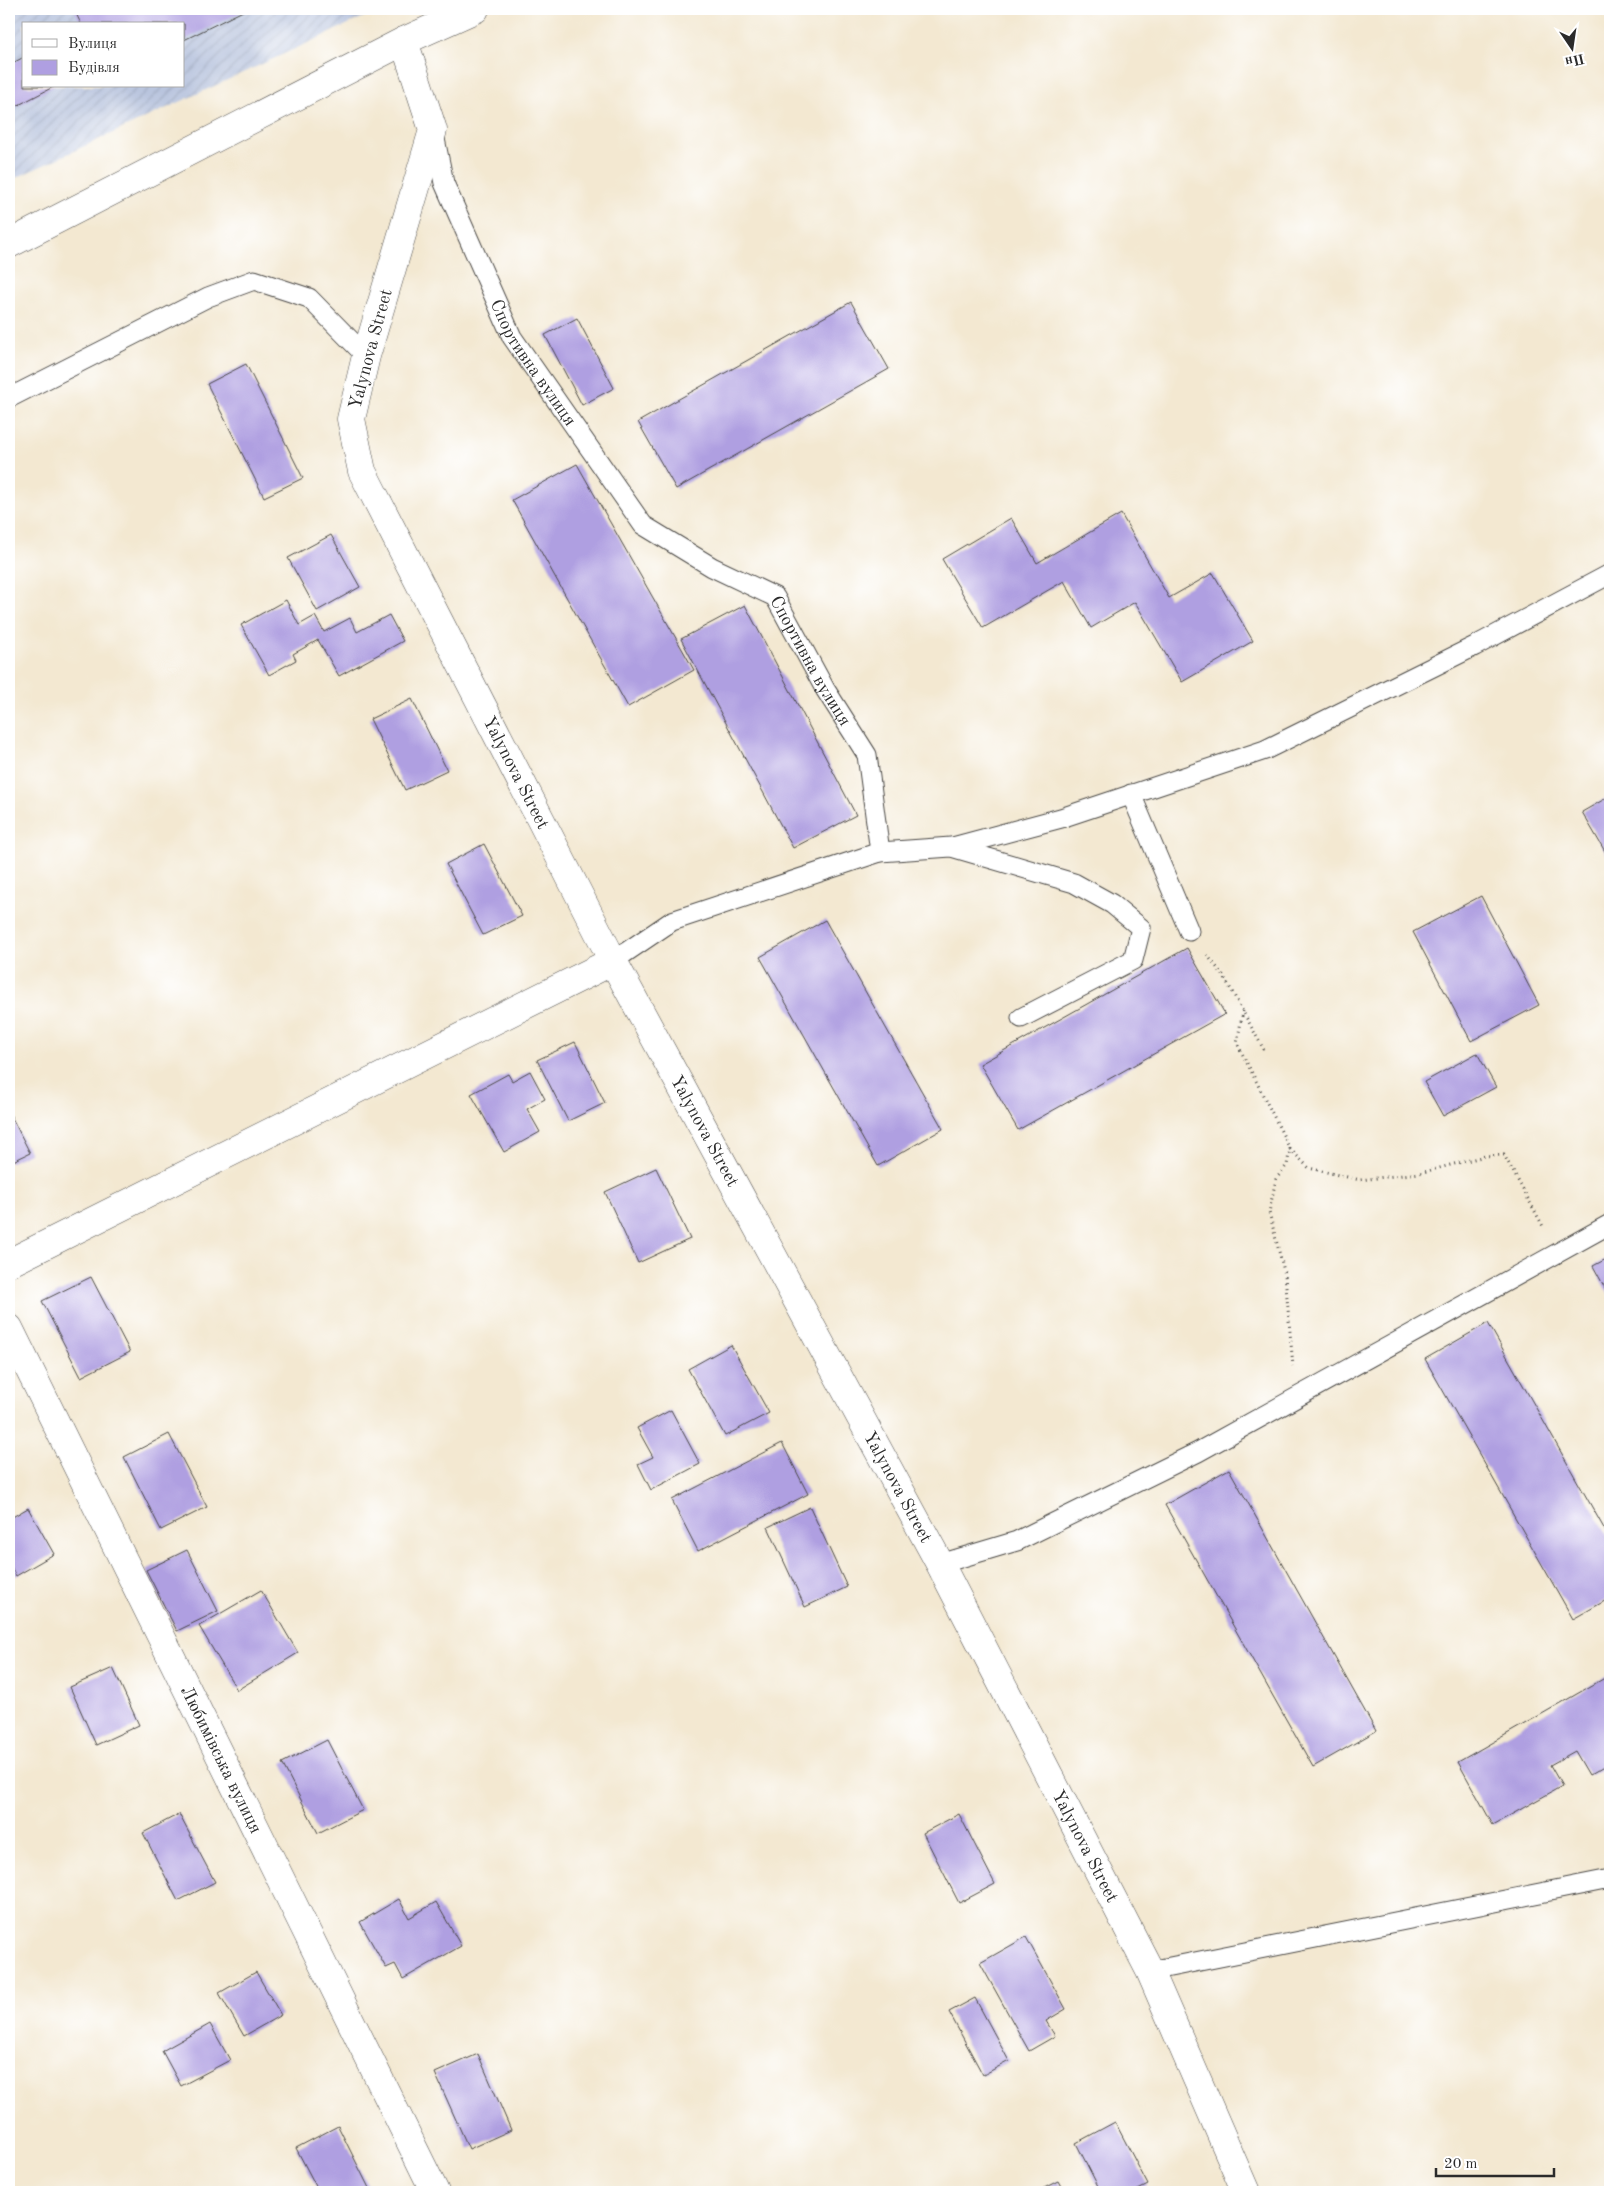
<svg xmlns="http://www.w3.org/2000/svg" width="1619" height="2201" font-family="'Old Standard TT',serif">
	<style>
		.industrial { fill: url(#industrial-furrows); fill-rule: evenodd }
		.building { fill: #af9fe1 }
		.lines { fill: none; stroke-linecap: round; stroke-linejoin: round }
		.lane-casing { stroke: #494744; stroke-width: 21 }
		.street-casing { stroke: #494744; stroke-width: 29 }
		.path { stroke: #494744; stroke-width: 3; stroke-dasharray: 1 4; stroke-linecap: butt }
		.lane { stroke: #fff; stroke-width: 19 }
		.street { stroke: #fff; stroke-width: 28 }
		.labels { text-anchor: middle; stroke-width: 4; stroke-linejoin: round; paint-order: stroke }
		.street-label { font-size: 18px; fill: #2b2b2b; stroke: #fff }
	</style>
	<defs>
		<pattern id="industrial-furrows" width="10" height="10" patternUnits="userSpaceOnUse" patternTransform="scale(1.25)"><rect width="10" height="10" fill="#b9c5de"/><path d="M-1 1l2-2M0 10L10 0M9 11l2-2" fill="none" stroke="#9fa9bf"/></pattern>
	</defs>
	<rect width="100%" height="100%" fill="#fff"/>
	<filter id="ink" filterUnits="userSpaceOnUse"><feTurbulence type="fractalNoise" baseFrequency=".02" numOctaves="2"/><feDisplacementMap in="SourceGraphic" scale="10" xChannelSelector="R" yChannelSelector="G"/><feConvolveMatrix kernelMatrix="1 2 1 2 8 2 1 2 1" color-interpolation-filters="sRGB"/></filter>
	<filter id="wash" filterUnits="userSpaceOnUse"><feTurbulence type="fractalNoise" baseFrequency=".0096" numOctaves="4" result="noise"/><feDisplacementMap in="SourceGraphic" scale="20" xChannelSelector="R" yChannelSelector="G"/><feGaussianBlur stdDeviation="1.12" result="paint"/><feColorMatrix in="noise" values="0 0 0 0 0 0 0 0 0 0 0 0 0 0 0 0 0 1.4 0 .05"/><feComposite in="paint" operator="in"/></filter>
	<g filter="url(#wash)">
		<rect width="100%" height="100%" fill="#f3e8d1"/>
		<!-- industrial -->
		<path class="industrial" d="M9,9h372l-372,172zM24,24h160v62h-160z"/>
		<g id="blocks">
			<!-- building -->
			<path class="building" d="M74,9h173l-63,31v-16h-103z
				M24,57v29h31l-46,24v-45z
				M851,302l38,67 -213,120 -38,-67z
				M577,318l37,70 -32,17 -37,-70z
				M246,364l57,114 -39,19 -57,-113z
				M577,464l117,206 -66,37 -116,-207z
				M1121,514l48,84 44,-25 40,68 -71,41 -47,-80 -44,26 -27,-47 -81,47 -41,-69 69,-41 26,45z
				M331,535l29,52 -43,24 -29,-53z
				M286,600l13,25 16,-9 9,16 26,-14 7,14 32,-17 14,26 -64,35 -21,-36 -25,14 3,6 -27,15 -28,-50z
				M745,605l111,210 -63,33 -112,-209z
				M412,699l35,71 -42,20 -35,-71z
				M1610,796v64l-28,-48z
				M484,844l38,72 -39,19 -37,-71z
				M1481,896l58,109 -68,36 -58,-109z
				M825,920l118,209 -65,37 -118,-209z
				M1187,948l38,66 -207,116 -38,-66z
				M575,1042l30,61 -37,18 -31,-61z
				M1477,1053l19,34 -53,29 -19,-34z
				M530,1071l15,28 -18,10 13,23 -36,20 -33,-58 37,-20 4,7z
				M9,1112l21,41 -21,10z
				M656,1168l34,71 -52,24 -33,-71z
				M1610,1257v40l-17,-31z
				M91,1277l39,75 -49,25 -39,-76z
				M1488,1323l122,216v59l-37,21 -148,-260z
				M731,1345l38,68 -44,23 -37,-67z
				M671,1410l29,54 -49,26 -13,-26 15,-7 -16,-29z
				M169,1434l38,73 -46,23 -37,-73z
				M782,1443l26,51 -110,57 -26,-51z
				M1229,1469l147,262 -63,36 -148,-262z
				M810,1507l37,80 -42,20 -37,-80z
				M28,1508l26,46 -38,22 -7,-13v-44z
				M187,1550l31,61 -41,20 -31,-61z
				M261,1590l37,63 -61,37 -38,-64z
				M113,1668l26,57 -43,20 -26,-58z
				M1610,1675v88l-21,12 -14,-24 -25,14 12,21 -69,39 -35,-63z
				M327,1740l36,70 -45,23 -36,-70z
				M179,1814l36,68 -37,19 -35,-68z
				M959,1814l36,70 -36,19 -36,-70z
				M399,1899l10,19 27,-16 25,44 -58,33 -8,-15 -9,4 -26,-46z
				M1026,1937l40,72 -20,12 9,15 -26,15 -49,-88z
				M256,1972l25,43 -37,21 -25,-43z
				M975,1998l34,63 -26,14 -34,-63z
				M210,2024l20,36 -49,26 -19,-35z
				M478,2054l33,76 -42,19 -34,-76z
				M1115,2122l33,63 -14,7h-33l-25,-49z
				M338,2126l33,66h-52l-23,-44z
				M1058,2181l6,11h-28z"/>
		</g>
	</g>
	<g filter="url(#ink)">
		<use href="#blocks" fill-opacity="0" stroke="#494744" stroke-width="1"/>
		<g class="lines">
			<defs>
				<g id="lane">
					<path id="s1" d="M434,134l10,49 68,154 131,188 69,42 63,30 50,92 42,66 13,97 71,-5 123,36 38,21 29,24 -8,32 -112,58"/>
					<path d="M9,398l199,-101 46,-17 55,18 57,58"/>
					<path d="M1131,794l58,137"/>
					<path d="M953,847l108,-29 204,-68 210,-104 135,-72"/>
					<path d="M613,961l59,-40 208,-69"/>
					<path d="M940,1564l77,-23 181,-89 412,-228"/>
					<path d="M1150,1971l460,-92"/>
				</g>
				<g id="street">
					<path id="s2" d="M404,41l29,89 -67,226 -15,63 11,52 251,490 327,603 210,407 96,221"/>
					<path d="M9,244l395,-203 71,-32"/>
					<path d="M9,1263l604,-302"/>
					<path id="s3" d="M9,1328l426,864"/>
				</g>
			</defs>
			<!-- lane casing -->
			<use href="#lane" class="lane-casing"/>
			<!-- street casing -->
			<use href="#street" class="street-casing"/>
			<!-- path -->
			<path class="path" d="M1207,955l16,20 41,75
				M1243,1011l-6,32 53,106 -3,16 -11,14 -7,33 16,63 8,91
				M1290,1149l19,19 51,12 60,-7 65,-17 19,-1 40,73"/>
			<!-- lane -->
			<use href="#lane" class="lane"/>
			<!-- street -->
			<use href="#street" class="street"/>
		</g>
	</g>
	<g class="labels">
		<!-- street labels -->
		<g class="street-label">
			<text transform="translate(370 349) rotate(-75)" y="6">Yalynova Street</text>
			<text dy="6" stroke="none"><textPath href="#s1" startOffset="251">Спортивна вулиця</textPath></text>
			<text dy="6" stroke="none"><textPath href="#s1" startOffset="671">Спортивна вулиця</textPath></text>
			<text dy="6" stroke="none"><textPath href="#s2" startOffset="786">Yalynova Street</textPath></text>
			<text dy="6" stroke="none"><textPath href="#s2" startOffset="1191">Yalynova Street</textPath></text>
			<text dy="6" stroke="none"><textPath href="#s2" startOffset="1596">Yalynova Street</textPath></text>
			<text dy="6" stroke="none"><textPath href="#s3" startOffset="481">Любимівська вулиця</textPath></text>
			<text dy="6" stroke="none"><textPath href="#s2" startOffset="2001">Yalynova Street</textPath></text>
		</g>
	</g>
	<!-- margin -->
	<rect width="1619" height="2201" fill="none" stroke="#fff" stroke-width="30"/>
	<!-- legend -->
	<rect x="22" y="22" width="162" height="65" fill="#ffffff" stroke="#aaaaaa"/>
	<rect x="32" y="39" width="25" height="8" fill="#ffffff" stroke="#aaaaaa"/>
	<text x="68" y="48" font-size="15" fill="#2b2b2b">Вулиця</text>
	<rect x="32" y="60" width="25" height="15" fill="#af9fe1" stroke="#aaaaaa"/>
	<text x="68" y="72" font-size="15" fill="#2b2b2b">Будівля</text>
	<!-- north arrow -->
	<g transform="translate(1572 48) rotate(167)" stroke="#ffffff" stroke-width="4" paint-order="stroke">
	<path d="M0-4L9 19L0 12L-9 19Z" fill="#2b2b2b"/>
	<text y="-8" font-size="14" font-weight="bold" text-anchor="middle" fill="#2b2b2b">Пн</text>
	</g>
	<!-- scale -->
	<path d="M1436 2168v8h118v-8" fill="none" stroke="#2b2b2b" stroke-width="2.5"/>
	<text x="1444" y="2168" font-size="15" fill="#2b2b2b" stroke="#ffffff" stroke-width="4" paint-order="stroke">20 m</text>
</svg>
